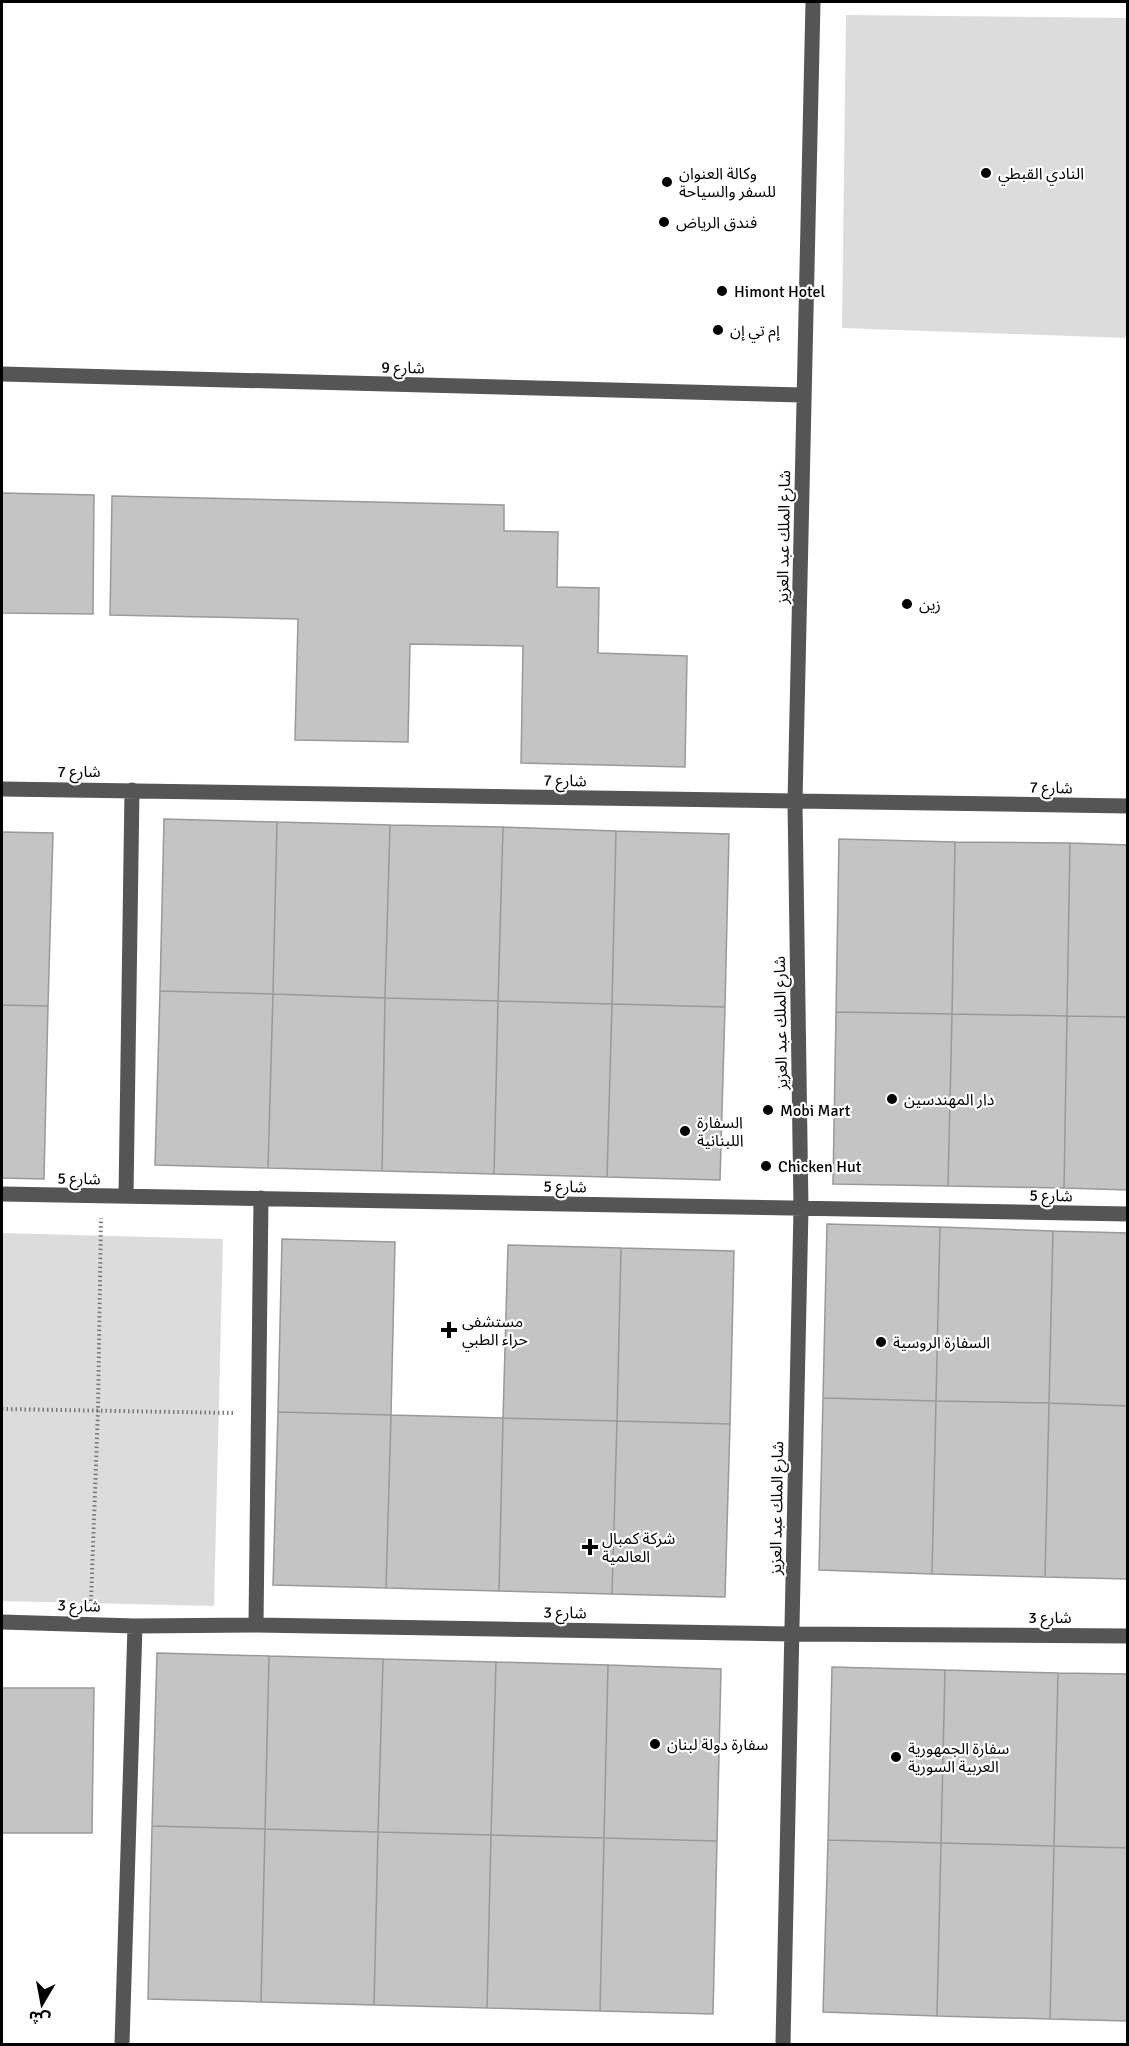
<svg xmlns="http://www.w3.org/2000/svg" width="1129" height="2046" font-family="Signika,'Noto Sans Arabic',sans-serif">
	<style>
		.green { fill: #dcdcdc }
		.building { fill: #c4c4c4; stroke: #999; stroke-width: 1.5 }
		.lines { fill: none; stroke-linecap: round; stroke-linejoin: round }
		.path { stroke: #777; stroke-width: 4; stroke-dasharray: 1.5 3; stroke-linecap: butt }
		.minor { stroke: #555; stroke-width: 15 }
		.poi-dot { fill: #000; stroke: #fff; stroke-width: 2 }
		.labels { text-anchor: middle; stroke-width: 4.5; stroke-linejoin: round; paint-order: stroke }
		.poi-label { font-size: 16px; fill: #000; stroke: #fff; text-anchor: start }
		.street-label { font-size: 16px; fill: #000; stroke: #fff }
	</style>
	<rect width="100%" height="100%" fill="#fff"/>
	<!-- green -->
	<path class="green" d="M846,15l281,3v320l-285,-10z
		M2,1233l221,6 -9,367 -212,-5z"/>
	<!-- building -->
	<path class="building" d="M2,493l92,2 -1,119 -91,-1z
		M112,496l392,9v26l54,1 -1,55 42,1 -1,65 89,3 -2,111 -164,-4 2,-117 -113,-2 -2,98 -113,-2 3,-121 -188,-4z
		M164,819l113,3 -4,172 -113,-3z
		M277,822l113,3 -5,173 -112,-4z
		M390,825l113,2 -5,174 -113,-3z
		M503,827l113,4 -4,173 -114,-3z
		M616,831l113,3 -4,173 -113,-3z
		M2,832l51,1 -5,173 -46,-1z
		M839,839l116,3 -3,172 -116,-2z
		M955,842l115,1 -3,173 -115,-2z
		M1070,843l58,2v172l-61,-1z
		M160,991l113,3 -5,174 -113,-3z
		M273,994l112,4 -3,173 -114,-3z
		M385,998l113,3 -4,173 -112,-3z
		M498,1001l114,3 -5,173 -113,-3z
		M612,1004l113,3 -5,173 -113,-3z
		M2,1005l46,1 -4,173 -42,-1z
		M836,1012l116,2 -4,172 -115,-2z
		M952,1014l115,2 -3,172 -116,-2z
		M1067,1016l61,1v173l-64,-2z
		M827,1224l113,3 -4,174 -113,-3z
		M940,1227l113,4 -4,172 -113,-2z
		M1053,1231l75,2v173l-79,-3z
		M282,1239l113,3 -4,173 -113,-3z
		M508,1245l113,3 -4,173 -114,-3z
		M621,1248l113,3 -4,173 -113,-3z
		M823,1398l113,3 -4,173 -113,-4z
		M936,1401l113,2 -4,174 -113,-3z
		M1049,1403l79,3v173l-83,-2z
		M278,1412l113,3 -5,173 -113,-3z
		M391,1415l112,3 -4,173 -113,-3z
		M503,1418l114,3 -5,173 -113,-3z
		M617,1421l113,3 -5,173 -113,-3z
		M157,1653l112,3 -4,173 -113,-3z
		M269,1656l114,3 -5,173 -113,-3z
		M383,1659l113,3 -5,173 -113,-3z
		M496,1662l112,3 -4,173 -113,-3z
		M608,1665l113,4 -4,172 -113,-3z
		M832,1667l113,3 -4,173 -113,-3z
		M945,1670l113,3 -4,173 -113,-3z
		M1058,1673l70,1v174l-74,-2z
		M2,1688h92l-2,145h-90z
		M152,1826l113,3 -4,173 -113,-3z
		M265,1829l113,3 -4,173 -113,-3z
		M378,1832l113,3 -4,173 -113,-3z
		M491,1835l113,3 -4,173 -113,-3z
		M604,1838l113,3 -4,173 -113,-3z
		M828,1840l113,3 -4,173 -114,-4z
		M941,1843l113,3 -4,173 -113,-3z
		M1054,1846l74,2v173l-78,-2z"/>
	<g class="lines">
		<!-- path -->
		<path class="path" d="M2,1409l233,4
			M91,1601l7,-191 3,-192"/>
		<!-- minor -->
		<path class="minor" d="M2,374l801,21
			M2,789l1126,17
			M2,1194l1126,20
			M126,1196l6,-406
			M2,1622l133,4 121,-1 535,9 337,2
			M256,1625l5,-427
			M122,2044l13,-418
			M783,2044l18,-835 -6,-407 18,-800"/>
	</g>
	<!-- markers -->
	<g class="poi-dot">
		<circle cx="986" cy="173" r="6"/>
		<circle cx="667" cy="182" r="6"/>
		<circle cx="664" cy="222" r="6"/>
		<circle cx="722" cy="291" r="6"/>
		<circle cx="718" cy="330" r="6"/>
		<circle cx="907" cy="604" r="6"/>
		<circle cx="892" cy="1099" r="6"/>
		<circle cx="768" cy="1110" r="6"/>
		<circle cx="685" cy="1131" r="6"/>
		<circle cx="766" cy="1166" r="6"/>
		<path d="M446 1321h6v6h6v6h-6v6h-6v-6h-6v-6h6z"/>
		<circle cx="881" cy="1342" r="6"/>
		<path d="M587 1538h6v6h6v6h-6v6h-6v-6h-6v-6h6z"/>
		<circle cx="655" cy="1744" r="6"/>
		<circle cx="896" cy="1757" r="6"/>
	</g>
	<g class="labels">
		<!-- poi labels -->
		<g class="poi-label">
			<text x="679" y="179">وكالة العنوان<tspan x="679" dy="18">للسفر والسياحة</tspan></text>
			<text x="998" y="179">النادي القبطي</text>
			<text x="676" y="228">فندق الرياض</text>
			<text x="734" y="297">Himont Hotel</text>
			<text x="730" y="336">إم تي إن</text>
			<text x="919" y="610">زين</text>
			<text x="904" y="1105">دار المهندسين</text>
			<text x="780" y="1116">Mobi Mart</text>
			<text x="697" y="1128">السفارة<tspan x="697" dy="18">اللبنانية</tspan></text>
			<text x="778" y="1172">Chicken Hut</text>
			<text x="462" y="1327">مستشفى<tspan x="462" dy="18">حراء الطبي</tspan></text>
			<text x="893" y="1348">السفارة الروسية</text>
			<text x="602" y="1544">شركة كمبال<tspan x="602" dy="18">العالمية</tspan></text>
			<text x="667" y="1750">سفارة دولة لبنان</text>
			<text x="908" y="1754">سفارة الجمهورية<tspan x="908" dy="18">العربية السورية</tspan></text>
		</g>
		<!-- street labels -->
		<g class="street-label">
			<text transform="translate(403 367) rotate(1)" y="6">شارع 9</text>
			<text transform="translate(783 537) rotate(-89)" y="6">شارع الملك عبد العزيز</text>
			<text x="79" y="777">شارع 7</text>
			<text transform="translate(565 780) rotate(1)" y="6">شارع 7</text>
			<text transform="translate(1051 787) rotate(1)" y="6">شارع 7</text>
			<text transform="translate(780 1023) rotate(-91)" y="6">شارع الملك عبد العزيز</text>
			<text transform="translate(79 1178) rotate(1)" y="6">شارع 5</text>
			<text transform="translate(565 1186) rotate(1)" y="6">شارع 5</text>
			<text transform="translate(1051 1195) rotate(1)" y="6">شارع 5</text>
			<text transform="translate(776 1508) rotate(-89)" y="6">شارع الملك عبد العزيز</text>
			<text transform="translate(79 1605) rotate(2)" y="6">شارع 3</text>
			<text transform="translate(565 1612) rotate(1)" y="6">شارع 3</text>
			<text x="1050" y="1623">شارع 3</text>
		</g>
	</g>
	<!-- border -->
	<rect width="1129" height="2046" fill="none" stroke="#000000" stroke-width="6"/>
	<!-- north arrow -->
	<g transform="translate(42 2004) rotate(190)" stroke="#ffffff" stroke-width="4.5" paint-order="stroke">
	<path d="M0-4.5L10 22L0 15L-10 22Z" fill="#000000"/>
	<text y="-9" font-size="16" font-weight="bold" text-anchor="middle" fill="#000000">ش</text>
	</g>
</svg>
